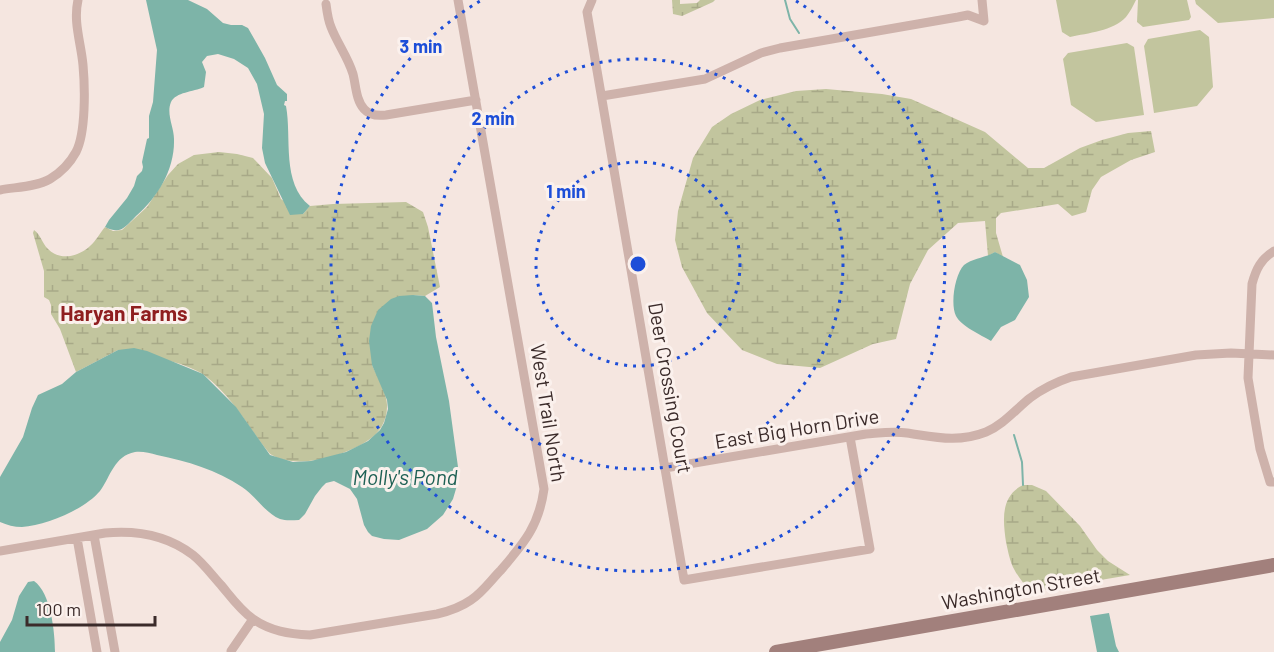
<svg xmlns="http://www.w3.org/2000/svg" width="1274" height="652" font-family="Barlow,sans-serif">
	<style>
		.wetland { fill: url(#wetland-marsh) }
		.garden { fill: #c2c59e }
		.water { fill: #7db4a8 }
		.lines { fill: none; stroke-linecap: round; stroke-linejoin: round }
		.stream { stroke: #7db4a8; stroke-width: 2 }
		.minor { stroke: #ceb2ab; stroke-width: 9 }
		.secondary { stroke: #a2807c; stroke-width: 14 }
		.ring { fill: none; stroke: #1d4ed8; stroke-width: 3; stroke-dasharray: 3 6 }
		.labels { text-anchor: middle; stroke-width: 6; stroke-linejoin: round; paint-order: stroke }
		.street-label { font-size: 20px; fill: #3b2b2a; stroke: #fbf1ed }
		.neighbourhood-label { font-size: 21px; font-weight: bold; fill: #8f1e1f; stroke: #fbf1ed }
		.water-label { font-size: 21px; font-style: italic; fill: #1d6054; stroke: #fbf1ed }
		.centre { fill: #1d4ed8; stroke: #fbf1ed; stroke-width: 3 }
		.ring-label { font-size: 18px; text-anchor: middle; font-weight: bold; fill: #1d4ed8; stroke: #fbf1ed; stroke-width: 6; stroke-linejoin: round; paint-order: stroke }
	</style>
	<defs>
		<pattern id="wetland-marsh" width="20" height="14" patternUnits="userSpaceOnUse" patternTransform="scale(1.5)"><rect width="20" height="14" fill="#c2c59e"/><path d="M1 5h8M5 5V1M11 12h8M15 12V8" fill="none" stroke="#a8a988"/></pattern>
	</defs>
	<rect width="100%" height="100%" fill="#f5e6e0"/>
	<!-- wetland -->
	<path class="wetland" d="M672,0h8v4l17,-1 3,-3h15l-2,2 -31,14 -9,-2z
		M826,89l56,5 29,5 74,33 43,36h16l36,-20 22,-8 26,-7 23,-2 4,21 -24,8 -30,17 -9,13 -6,22 -14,4 -14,-12 -57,9 -5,5v15l7,24 -8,-5 -7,4 -3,-35 -27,2 -30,27 -18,34 -14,55 -23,5 -53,24 -43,-4 -35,-14 -35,-37 -25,-46 -7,-27 3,-29 15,-53 19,-31 19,-13 29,-14 36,-9z
		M219,152l18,2 16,4 19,20 9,21 22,15 7,-8 23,-2 73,-2 17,10 5,15 12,60 -15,9 -12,-1 -41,70c5,11 16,30 15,42 0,14 -8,27 -20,34 -22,15 -71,29 -95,14 -6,-3 -27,-36 -33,-43 -9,-13 -25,-31 -38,-39 -25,-14 -56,-17 -83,-23l-42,22 -16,-43 -9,-15v-9l-2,-5 -5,-3v-26l-11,-38 1,-3c7,5 8,13 14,19 12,12 30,8 42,-3 6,-5 10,-13 15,-19l8,4 9,-1 25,-23 21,-32 10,-11 16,-9z
		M1023,485h9l14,6 34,35 17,24 11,11 22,14 -100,17c-5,-7 -12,-15 -16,-23 -4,-7 -6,-18 -8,-27 -3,-21 -6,-46 17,-57z"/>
	<!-- garden -->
	<path class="garden" d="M1056,0h80c-3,6 -6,12 -10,17 -13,14 -38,16 -56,20l-8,-5z
		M1138,0h49l4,17 -2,3 -46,7 -6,-5z
		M1195,0h79v18l-56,5 -22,-19z
		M1200,30l9,7 4,50 -16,19 -43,7 -10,-67 4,-7z
		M1127,43l7,4 10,68 -48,7 -25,-17 -8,-46 5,-6z"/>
	<!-- water -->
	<path class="water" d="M146,0h42l19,9 16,14 8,2h11l6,3 17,30 12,27 10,9v7h-2l-1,4 2,1c6,32 -5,77 24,100l-7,8 -13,1 -25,-52 -3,-15 2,-34 -7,-30 -9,-16 -14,-9 -16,-5 -11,2 -5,6 4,10 -2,15c-11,5 -28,5 -33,15 -5,12 3,25 3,37 1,30 -16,58 -38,77 -11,11 -15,19 -31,11l4,-7 18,-22 7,-12 3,-10 5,-5 1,-4 -1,-5 5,-23 2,-1v-22l4,-14 4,-52z
		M995,252l25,13 7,15 2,17 -14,23 -14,7 -10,14c-10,-6 -30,-15 -35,-25 -6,-12 -1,-42 8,-51 9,-7 21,-7 31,-13z
		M413,295l12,1 7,7 4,34 13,64 9,66v15l-5,17 -10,16 -16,14 -28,11 -15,-1 -12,-3 -4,-4 -4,-7 -7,-26 -7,-10 -16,-8 -8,2 -4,4 -7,9 -10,18 -6,6c-6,0 -13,1 -19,-1 -15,-6 -24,-23 -38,-32 -25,-17 -55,-26 -85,-32 -7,-2 -15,-4 -22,-3 -21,4 -24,24 -35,39 -16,19 -54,34 -78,36 -8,0 -15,-2 -22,-5v-45l23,-40 9,-29 6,-13 24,-11 14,-12 42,-22 16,-2 13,3 56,23 33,33 34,48 23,7 18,-1 35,-9 22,-11 12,-11 4,-7 4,-14 -1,-9 -15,-35 -3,-24 2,-15 7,-16 13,-11 8,-3z
		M34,581c17,12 21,51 21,71h-55v-10l12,-22 7,-24 9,-14z
		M1109,613l7,33 3,6h-22l-7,-36z"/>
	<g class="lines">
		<!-- stream -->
		<path class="stream" d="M785,0l5,19 9,14
			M1014,435l8,27 1,23"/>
		<!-- minor -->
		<path class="minor" d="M592,0l-5,12 97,568 186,-31 -20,-112
			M326,4c1,8 2,16 5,23 6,16 17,30 22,47 3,12 3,26 11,35 6,7 14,7 22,6l90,-15
			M602,96l103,-17 56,-26 19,-5 178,-31 10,-2 16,6 -2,-21
			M0,190c16,-3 36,-3 50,-11 10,-6 20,-16 26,-27 10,-19 9,-65 7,-87 -2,-22 -10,-43 -5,-65
			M1274,251c-13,8 -18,18 -22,33l-4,94 12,71 10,33h4
			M665,468l201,-34c14,-1 27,-3 41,-1 28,4 51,10 79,-1 17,-7 29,-22 44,-34 12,-9 26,-16 41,-21l125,-22 35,-2 43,2
			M94,535l21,117
			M77,538l20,114
			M0,551l105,-18c32,-3 62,2 88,22 10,8 19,20 28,30 10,12 19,25 32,34 17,12 36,15 57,16l127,-21c13,-3 24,-7 34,-14 12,-8 20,-20 30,-30 23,-27 38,-44 43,-81l-86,-489
			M231,651l22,-32"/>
		<!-- secondary -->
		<path class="secondary" d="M776,652l498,-87"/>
	</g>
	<!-- distance rings -->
	<g class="ring">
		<circle cx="638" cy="264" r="102"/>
		<circle cx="638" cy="264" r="205"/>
		<path d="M796 1A307 307 0 1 1 480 1"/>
	</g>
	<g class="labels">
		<!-- street labels -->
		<g class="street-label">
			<text transform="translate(670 388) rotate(80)" y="7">Deer Crossing Court</text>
			<text transform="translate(548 413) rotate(81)" y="7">West Trail North</text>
			<text transform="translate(797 429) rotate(-9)" y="7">East Big Horn Drive</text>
			<text transform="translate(1021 589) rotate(-10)" y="7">Washington Street</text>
		</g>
		<!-- neighbourhood labels -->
		<g class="neighbourhood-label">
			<text x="124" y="321">Haryan Farms</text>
		</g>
		<!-- water labels -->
		<g class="water-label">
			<text x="405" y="485">Molly's Pond</text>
		</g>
	</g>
	<circle cx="638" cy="264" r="9" class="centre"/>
	<g class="ring-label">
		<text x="421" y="53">3 min</text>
		<text x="493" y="125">2 min</text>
		<text x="566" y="198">1 min</text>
	</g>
	<!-- scale -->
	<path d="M27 616v9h128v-9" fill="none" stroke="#3b2b2a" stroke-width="3"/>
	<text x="36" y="616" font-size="18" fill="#3b2b2a" stroke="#fbf1ed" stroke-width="4.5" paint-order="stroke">100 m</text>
</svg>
